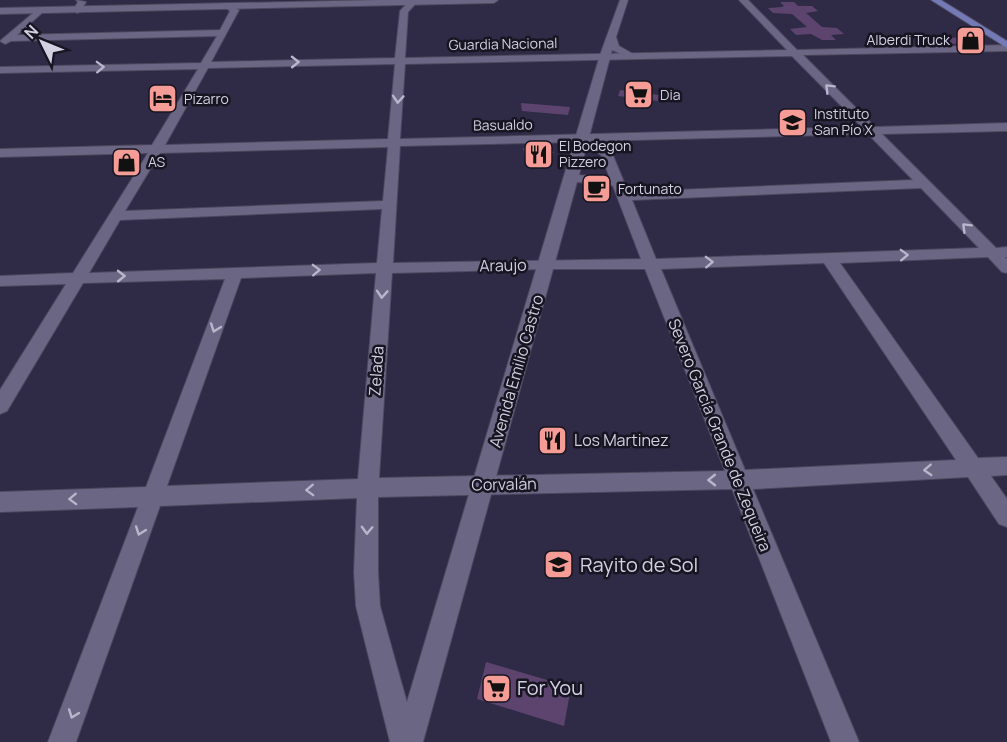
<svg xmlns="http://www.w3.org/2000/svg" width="1007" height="742" font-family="Manrope,sans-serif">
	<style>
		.building { fill: #5d446f }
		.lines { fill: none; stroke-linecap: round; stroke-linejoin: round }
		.street-casing { stroke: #4c475d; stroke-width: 2 }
		.secondary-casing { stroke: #4c475d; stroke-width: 2 }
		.primary-casing { stroke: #4c475d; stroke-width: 2 }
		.street { fill: #6c6685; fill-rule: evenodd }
		.secondary { fill: #6c6685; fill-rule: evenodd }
		.primary { fill: #737ab6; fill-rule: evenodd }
		.oneway { stroke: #b8b6ca }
		.labels { text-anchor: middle; stroke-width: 5; stroke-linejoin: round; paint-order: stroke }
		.far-poi-label { font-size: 14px; fill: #d2d0e1; stroke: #171521; text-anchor: start }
		.far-street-label { font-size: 14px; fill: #d2d0e1; stroke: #171521 }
		.street-label { font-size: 16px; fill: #d2d0e1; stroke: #171521 }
		.poi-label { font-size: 16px; fill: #d2d0e1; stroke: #171521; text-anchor: start }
		.near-poi-label { font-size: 20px; fill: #d2d0e1; stroke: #171521; text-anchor: start }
	</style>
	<rect width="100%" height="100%" fill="#2f2a45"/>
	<!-- building -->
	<path class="building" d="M780,2h14l4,4h14l6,5 -12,2 16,14 15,1 7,6 -13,1 5,5h-14l-11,-6 -15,1 -6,-6 17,-2 -15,-13 -19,-1 -5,-5 14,-1 2,-1z
		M974,37l9,6 -34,1 -8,-6z
		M620,90l39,5 -1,6 -40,-5z
		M521,103l49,4 -2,8 -46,-4z
		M545,147l9,5 -4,8 -25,-3 -2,-9z
		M486,662l85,25 -7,39 -87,-27z"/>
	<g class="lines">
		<defs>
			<path id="street" d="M76,0l10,2 -6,10 -3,1 -4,-3 5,-8z
				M410,0h9l-11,12 -3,46 382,-8 -48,-50h9l49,50 210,-5v6l-204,4 72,72 132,-4v8l-125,3 114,114 11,-1v10h-2l2,2v14l-5,-1 -14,-15 -148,6 138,195 29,-1v18l-16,1 16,23v28l-8,-3 -31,-47 -215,12 106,253h-28l-99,-253 -354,8v75l2,34 38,136h-28l-34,-136 -2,-34 3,-74 -197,8 -84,236h-28l90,-235 -138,5v-20l146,-5 79,-208 -142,4 -76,128 -7,3v-24l66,-106 -66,2v-10l73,-3 75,-120 -148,4v-8l152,-4 46,-76 -198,4v-6l201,-4 16,-27 -206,5 -6,3 -5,-3 39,-33 4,3 -1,2 -25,22 203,-5 10,-19 -7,-5 4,-3 12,7 -28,52 184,-4 5,-47zM792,56l70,71 -462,12 5,-75zM395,64l-7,75 -223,6 43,-77zM868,134l45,46 -285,12 -16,-39 -16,-12zM580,142l21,13 40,104 -248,4 7,-117zM388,147l-5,54 -258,10 35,-58zM921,188l58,60 -323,11 -24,-59zM382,209l-5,54 -288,10 31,-53zM824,263l132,197 -211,10 -84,-201zM546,269h99l80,202 -346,7 13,-205zM376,273l-18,206 -191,7 74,-208z"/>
			<path id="secondary" d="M380,0h118l-4,3 -494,11v-6z
				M620,0h8l-12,37 3,9 16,9 -5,3 -18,-8 -33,125 39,3 7,4 -7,4 -41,-4 -154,560h-28l205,-687z"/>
			<path id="primary" d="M931,0h10l66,41v7z"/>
		</defs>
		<!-- street casing -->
		<use href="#street" class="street-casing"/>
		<!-- secondary casing -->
		<use href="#secondary" class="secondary-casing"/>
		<!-- primary casing -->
		<use href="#primary" class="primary-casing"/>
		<!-- street -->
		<use href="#street" class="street"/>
		<!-- secondary -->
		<use href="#secondary" class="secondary"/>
		<!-- primary -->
		<use href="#primary" class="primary"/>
	</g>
	<!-- one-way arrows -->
	<defs><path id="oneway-chevron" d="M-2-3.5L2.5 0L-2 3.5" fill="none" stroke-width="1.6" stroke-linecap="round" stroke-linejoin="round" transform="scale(1.5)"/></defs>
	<g class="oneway">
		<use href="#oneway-chevron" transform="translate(295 62) rotate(-1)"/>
		<use href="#oneway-chevron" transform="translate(100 67) rotate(-2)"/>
		<use href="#oneway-chevron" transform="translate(829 88) rotate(-135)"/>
		<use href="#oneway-chevron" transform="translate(398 99) rotate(94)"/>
		<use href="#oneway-chevron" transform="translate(966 227) rotate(-135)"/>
		<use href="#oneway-chevron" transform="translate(904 255) rotate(-2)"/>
		<use href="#oneway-chevron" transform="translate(709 262) rotate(-2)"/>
		<use href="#oneway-chevron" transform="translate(316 270) rotate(-2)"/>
		<use href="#oneway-chevron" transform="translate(121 276) rotate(-1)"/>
		<use href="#oneway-chevron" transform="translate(382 294) rotate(94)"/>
		<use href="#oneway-chevron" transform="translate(215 328) rotate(110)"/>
		<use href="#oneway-chevron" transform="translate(928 470) rotate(177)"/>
		<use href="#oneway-chevron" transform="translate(712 480) rotate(179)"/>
		<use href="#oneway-chevron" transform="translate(310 490) rotate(178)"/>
		<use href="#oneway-chevron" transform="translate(73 499) rotate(178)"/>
		<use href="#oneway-chevron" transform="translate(367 530) rotate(92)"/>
		<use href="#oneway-chevron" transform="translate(140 531) rotate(110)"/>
		<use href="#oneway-chevron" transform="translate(73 714) rotate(110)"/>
	</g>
	<!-- icons -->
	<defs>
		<symbol id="shop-square" viewBox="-11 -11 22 22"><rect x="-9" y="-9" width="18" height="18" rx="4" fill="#f59c96" stroke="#171521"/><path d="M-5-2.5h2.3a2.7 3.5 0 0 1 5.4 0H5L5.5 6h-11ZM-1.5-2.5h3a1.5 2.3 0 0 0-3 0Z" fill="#111"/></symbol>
		<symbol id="supermarket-square" viewBox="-11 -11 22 22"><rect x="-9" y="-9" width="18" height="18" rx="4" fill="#f59c96" stroke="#171521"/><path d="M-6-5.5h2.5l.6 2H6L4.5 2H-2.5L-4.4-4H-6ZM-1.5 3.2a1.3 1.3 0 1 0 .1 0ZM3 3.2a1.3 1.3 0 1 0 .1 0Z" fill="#111"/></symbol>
		<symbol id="hotel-square" viewBox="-11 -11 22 22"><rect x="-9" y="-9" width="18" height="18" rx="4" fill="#f59c96" stroke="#171521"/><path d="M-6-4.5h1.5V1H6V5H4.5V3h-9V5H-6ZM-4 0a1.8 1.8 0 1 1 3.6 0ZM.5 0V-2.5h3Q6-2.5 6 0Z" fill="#111"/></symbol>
		<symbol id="school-square" viewBox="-11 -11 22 22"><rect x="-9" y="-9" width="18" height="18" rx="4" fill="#f59c96" stroke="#171521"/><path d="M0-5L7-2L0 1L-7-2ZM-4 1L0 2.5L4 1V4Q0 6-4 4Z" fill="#111"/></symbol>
		<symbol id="restaurant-square" viewBox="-11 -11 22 22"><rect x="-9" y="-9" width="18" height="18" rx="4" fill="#f59c96" stroke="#171521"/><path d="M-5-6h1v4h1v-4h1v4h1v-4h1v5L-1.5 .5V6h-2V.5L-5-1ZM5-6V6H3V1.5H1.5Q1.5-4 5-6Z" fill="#111"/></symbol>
		<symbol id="cafe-square" viewBox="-11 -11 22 22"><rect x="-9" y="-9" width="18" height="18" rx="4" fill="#f59c96" stroke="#171521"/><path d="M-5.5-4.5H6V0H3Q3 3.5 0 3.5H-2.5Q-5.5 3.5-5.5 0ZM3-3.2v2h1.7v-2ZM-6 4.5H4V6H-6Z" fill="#111"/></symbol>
	</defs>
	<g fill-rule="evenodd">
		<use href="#shop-square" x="954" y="24" width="33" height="33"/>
		<use href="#supermarket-square" x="622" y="78" width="33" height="33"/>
		<use href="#hotel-square" x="146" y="82" width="33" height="33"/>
		<use href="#school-square" x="776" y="106" width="33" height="33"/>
		<use href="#restaurant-square" x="522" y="138" width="33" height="33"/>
		<use href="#shop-square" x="110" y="146" width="33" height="33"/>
		<use href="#cafe-square" x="580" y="172" width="33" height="33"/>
		<use href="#restaurant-square" x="536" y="424" width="33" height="33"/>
		<use href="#school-square" x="542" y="548" width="33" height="33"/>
		<use href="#supermarket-square" x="480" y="672" width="33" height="33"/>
	</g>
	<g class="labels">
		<!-- far-poi labels -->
		<g class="far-poi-label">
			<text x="950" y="45" text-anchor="end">Alberdi Truck</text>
			<text x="660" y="100">Dia</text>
			<text x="184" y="104">Pizarro</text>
			<text x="814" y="119">Instituto<tspan x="814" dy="16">San Pío X</tspan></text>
			<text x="559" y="151">El Bodegon<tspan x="559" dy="16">Pizzero</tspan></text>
			<text x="148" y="167">AS</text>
			<text x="618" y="194">Fortunato</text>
		</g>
		<!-- far-street labels -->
		<g class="far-street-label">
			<text transform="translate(503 44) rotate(-1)" y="5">Guardia Nacional</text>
			<text transform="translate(503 125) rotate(-1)" y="5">Basualdo</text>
		</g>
		<!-- street labels -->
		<g class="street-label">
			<text transform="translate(503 265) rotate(-1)" y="6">Araujo</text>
			<text transform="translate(376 371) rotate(-86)" y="6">Zelada</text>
			<text transform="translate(516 371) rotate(-74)" y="6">Avenida Emilio Castro</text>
			<text transform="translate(720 435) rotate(68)" y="6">Severo García Grande de Zequeira</text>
			<text transform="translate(504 484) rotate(-1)" y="6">Corvalán</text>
		</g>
		<!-- poi labels -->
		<g class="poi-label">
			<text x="574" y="446">Los Martinez</text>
		</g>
		<!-- near-poi labels -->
		<g class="near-poi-label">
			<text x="580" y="572">Rayito de Sol</text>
			<text x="517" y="695">For You</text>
		</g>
	</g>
	<!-- north arrow -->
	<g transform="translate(42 42) rotate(313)" stroke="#171521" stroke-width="4.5" paint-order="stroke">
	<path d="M0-4.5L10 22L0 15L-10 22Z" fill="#d2d0e1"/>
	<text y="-9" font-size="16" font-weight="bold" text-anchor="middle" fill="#d2d0e1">N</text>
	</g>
</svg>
